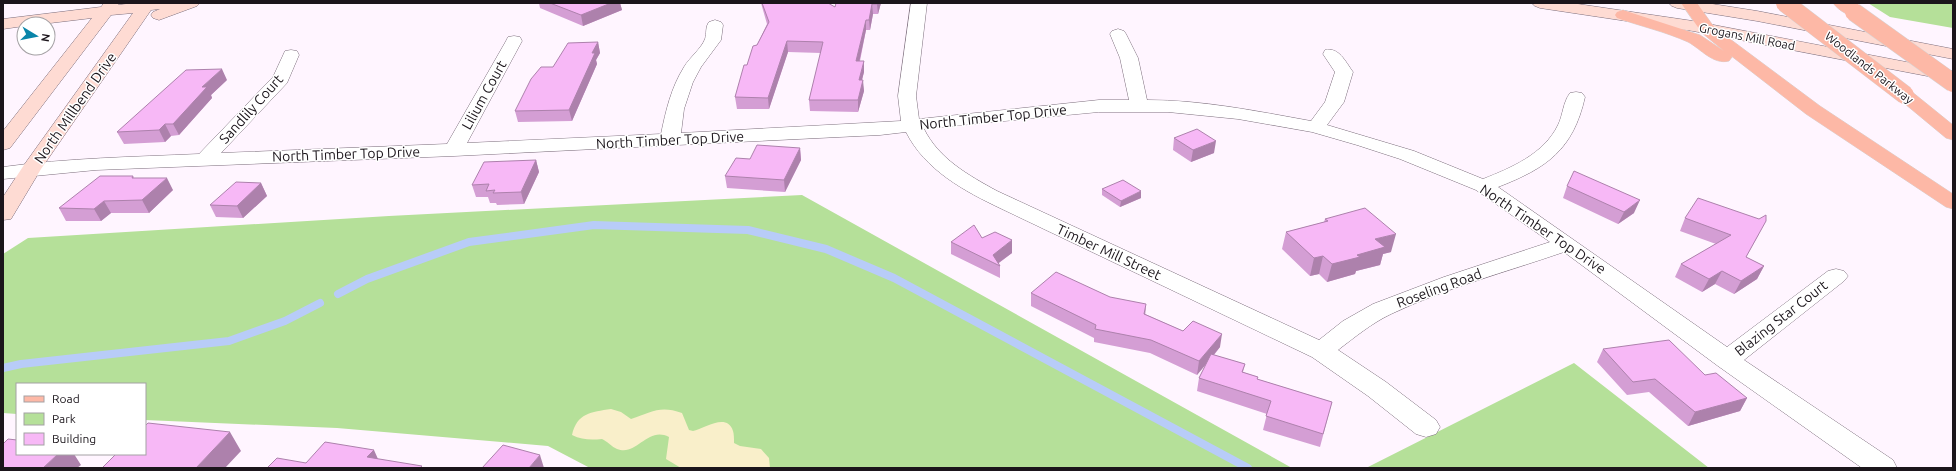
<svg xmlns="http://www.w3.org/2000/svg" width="1956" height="471" font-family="Ubuntu,sans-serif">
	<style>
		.green { fill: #b5e099 }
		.sand { fill: #f9efca }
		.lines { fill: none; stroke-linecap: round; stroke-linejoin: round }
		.stream { stroke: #b8ccf8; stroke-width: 8 }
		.street-casing { stroke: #7c6e7c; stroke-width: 1 }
		.secondary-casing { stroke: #7c6e7c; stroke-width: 1 }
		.primary-casing { stroke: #d6d5d6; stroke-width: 1 }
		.street { fill: #fff; fill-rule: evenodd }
		.secondary { fill: #fedbd3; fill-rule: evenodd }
		.primary { fill: #fdb8a6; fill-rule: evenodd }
		.primary-bridge-casing { stroke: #d6d5d6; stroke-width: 19; stroke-linecap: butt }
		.primary-bridge { stroke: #fdb8a6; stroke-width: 18 }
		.wall { fill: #d49ed4 }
		.shaded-wall { fill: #ad81ac }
		.building { fill: #f7b8f6; stroke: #ad81ac }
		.labels { text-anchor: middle; stroke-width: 3; stroke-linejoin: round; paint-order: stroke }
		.far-street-label { font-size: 12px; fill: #1b151b; stroke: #fff }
		.street-label { font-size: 14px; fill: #1b151b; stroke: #fff }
	</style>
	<rect width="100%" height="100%" fill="#fff5ff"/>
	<!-- green -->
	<path class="green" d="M1868,3h85v25l-63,-11z
		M802,195l490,273h-702l-42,-22 -211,-18 -192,-8v-36h-128v30l-14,-1v-159l25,-16 361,-22z
		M1574,363l135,105h-343z"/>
	<!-- sand -->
	<path class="sand" d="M611,409l10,3 10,7c21,-7 29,-14 51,-6l7,17 4,1c11,-2 34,-19 40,0 1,3 1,8 1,12l6,3 21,3 8,9 1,10h-89l-15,-9 3,-22c-22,-11 -32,20 -52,12 -5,-2 -10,-8 -15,-10 -11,1 -20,1 -30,-4 5,-22 19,-23 39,-26z"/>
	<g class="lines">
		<!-- stream -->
		<path class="stream" d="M338,294l29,-15 102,-37 125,-17 154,5 78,19 68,29 354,190
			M3,368l18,-4 208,-23 56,-20 35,-18"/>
		<defs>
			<path id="street" d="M911,3h16l-11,93 3,23 180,-19h30l-9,-42 -10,-24 2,-3 6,-2 6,2 2,3 12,24 9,42c55,0 109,11 164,21l14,-19 10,-30 -12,-18 2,-4c14,-3 20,11 28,22l-9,30 -17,23 87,26 69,28c28,-11 61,-25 75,-54 5,-10 5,-23 12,-32l6,-1 6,1 3,4c-12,53 -38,71 -87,90l229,160 101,-76 8,-2 8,2 4,5 -4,5 -100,79 149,100 4,8h-35l-144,-102 -154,-114c-58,20 -118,36 -173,62 -19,9 -36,23 -53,36l48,32 50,38 4,7 -4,7 -10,3 -10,-3 -48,-38 -56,-39 -310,-148c-38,-18 -77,-39 -96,-77l-26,3 -426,21 -358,14 -93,9v-12c65,-9 130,-10 196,-13l74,-77 12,-26 6,-1 6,1 2,4 -12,28 -66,70 226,-9 59,-103 2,-4 6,-1 6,1 2,4 -55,102 194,-9c5,-24 10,-46 23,-67 6,-10 17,-18 21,-28 2,-6 0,-12 4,-17l6,-2 6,2 2,3 -2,15 -20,27 -8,15 -9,27 -3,24 220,-12 -3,-25zM1099,112h69l70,7 74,13 45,13 43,14 76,31 74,52 -106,35 -71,27 -30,17 -24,19 -322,-149c-29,-16 -58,-32 -73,-62z"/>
			<path id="secondary" d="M104,3h16l-2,2 16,-2h66l-3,3 -38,14 -6,-2 -2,-3 2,-3 7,-3 -9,1 -110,159 -30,50 -8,1v-23l21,-32 109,-152 -22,2 -101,133 -7,2v-19l89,-113 -50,6h-18v2l-21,3v-10l98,-12z
				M1532,3h39l122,18 255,49 5,1v8l-5,1 -255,-49 -153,-23 -5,-2z
				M1669,3h37l51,8 196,38v10l-196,-38 -80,-13 -5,-2z"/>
			<path id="primary" d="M1681,3h16l17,24 106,79 133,88v15l-7,-2 -140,-93 -76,-59 2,2 -3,4c-16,4 -28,-12 -41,-19 -22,-10 -48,-16 -71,-24l-2,-3 2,-3 6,-2 6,2 71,23 24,16 -22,-18z
				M1833,3h18l11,9 -2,3c-10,3 -21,-4 -27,-12z
				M1905,90l6,1 42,34v15l-7,-2 -47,-39 -3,-4 3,-4z"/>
		</defs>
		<!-- street casing -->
		<use href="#street" class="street-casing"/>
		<!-- secondary casing -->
		<use href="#secondary" class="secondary-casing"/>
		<!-- primary casing -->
		<use href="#primary" class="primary-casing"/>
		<!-- street -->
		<use href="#street" class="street"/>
		<!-- secondary -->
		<use href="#secondary" class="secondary"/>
		<!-- primary -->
		<use href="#primary" class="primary"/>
		<defs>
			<path id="primary-bridge" d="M1785,3l120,92
				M1854,12l99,71"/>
		</defs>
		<!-- primary-bridge casing -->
		<use href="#primary-bridge" class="primary-bridge-casing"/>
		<!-- primary-bridge -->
		<use href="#primary-bridge" class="primary-bridge"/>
	</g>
	<!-- wall -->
	<path class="wall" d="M539,3h81l2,7 -39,16 -43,-18z
		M761,3h67l7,4 1,-4h45l-3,11h-5l-3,16h-4l-6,31h4v11l-2,8 2,11 -6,21 -48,-1 -1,-11 12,-47 -33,-1 -19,57h-32l-2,-12 12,-32 20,-41z
		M598,42l2,11 -4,7 1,4 -25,57 -54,1 -3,-11 38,-44z
		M227,80l-16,15 1,3 -33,37 -8,1 -6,6 -41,2 -7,-12z
		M1174,138l40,15 -23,9 -18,-12z
		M800,148l1,12 -16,32 -58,-4 -2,-12 25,-17z
		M536,160l3,12 -15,32 -27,1 -1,-2h-6l-2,-6h-12l-4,-12z
		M133,176l1,2 39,12 -24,23h-38l-10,8h-35l-7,-13z
		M261,183l6,13 -24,22 -27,-1 -6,-12z
		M1567,186l67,27 -16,11 -55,-26z
		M1102,189l39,9 -21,9 -18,-12z
		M1685,218l74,16 -13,23 18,9 -7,13 -23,15 -19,-10 -13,8 -27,-15 6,-13 35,-20 -36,-13z
		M1325,219l66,33 -8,2 -3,11 -24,6 -1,3 -28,8 -8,-8 -9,2 -28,-27 4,-17 38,-10z
		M982,238l30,15 -13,10 1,3v12l-49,-24v-12z
		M1031,293l114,21 38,17 37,16 -6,8 31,9 -2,8 15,5 -1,2 75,23 -12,45 -57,-17 4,-16 -70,-23 2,-13 7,-14 -9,11 -47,-22 -56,-11v-4l-63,-32z
		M1603,349l102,26 42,23 -7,13 -52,15 -39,-34 -22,3 -30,-33z"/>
	<!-- shaded-wall -->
	<path class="shaded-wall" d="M611,3h9l2,7 -39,16 -2,-11z
		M878,3h3l-3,11 -1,-10z
		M872,4l1,10 -3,16 -1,-10z
		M866,20v10l-9,42 -1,-11z
		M787,41l1,11 -19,57 -1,-11z
		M598,42l2,11 -4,7 1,4 -25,57 -3,-11 23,-57z
		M864,61v11l-5,19v-11z
		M222,69l5,11 -16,15 1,3 -33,37 -6,-11 29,-37z
		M863,80l1,11 -6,21v-12z
		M165,124l6,12 -6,6 -6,-12z
		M1216,141l-2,12 -23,9 2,-12z
		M800,148l1,12 -16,32 -1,-12z
		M536,160l3,12 -15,32 -3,-12z
		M167,178l6,12 -24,23 -7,-13z
		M261,183l6,13 -24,22 -6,-12z
		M1141,191v7l-21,9 1,-6z
		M1640,200l-6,13 -16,11 6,-12z
		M104,201l7,12 -10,8 -7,-12z
		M1396,234l-5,18 -8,2 -3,11 -24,6 -1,3 -28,8 5,-18 25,-9 18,-16z
		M1012,240v13l-15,11 -4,-9z
		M1323,256l-4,18 -9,2 4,-18z
		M1764,266l-7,13 -23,15 7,-13z
		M1722,271l-7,13 -13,8 7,-13z
		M1146,304l-1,13 -1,-3z
		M1222,334l-2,13 -23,28 2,-14z
		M1747,398l-7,13 -52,15 7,-14z
		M230,432l11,19 -16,17h-29z
		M374,450l8,18 -15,-11z
		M58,454h16l7,11 -4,3h-34z
		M540,455l4,13h-15z"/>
	<!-- building -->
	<path class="building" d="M550,3h61l-30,12z
		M762,3h66l7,4 1,-4h42l-1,1h-5l-3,16h-3l-10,41h8l-5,19h4l-5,20h-49l14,-58 -36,-1 -19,57 -33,-1 9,-32h3l6,-19 4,-1 12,-23z
		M598,42l-6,11h3l-26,57 -54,1 16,-32 10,-12h12l15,-24z
		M222,69l-20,18h5l-34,37h-8l-6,6 -42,2 69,-62z
		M1197,129l19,12 -23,9 -19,-12z
		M757,145l43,3 -16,32 -59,-4 11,-18 14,1z
		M536,160l-15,32 -28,1 2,-3 -9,1 3,-7 -17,1 12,-23z
		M1574,171l66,29 -16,12 -57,-26z
		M100,176h33l-1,2h35l-25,22 -38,1 -10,8 -35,-1z
		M1123,180l18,11 -20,10 -19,-12z
		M236,182l25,1 -24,23 -27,-1z
		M1698,198l61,21 7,-4v6l-20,36 18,9 -23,15 -19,-10 -13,8 -28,-15 50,-29 -46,-17z
		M1365,208l31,26 -21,5 10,8 -28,8 3,2 -28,7 -9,-8 -9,2 -28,-26 42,-11 -3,-2z
		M974,225l8,13 13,-6 17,8 -19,15 7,11 -49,-24z
		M1056,272l54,25 36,7 -2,10 39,17 10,-10 29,13 -23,27 -48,-21 -56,-11 1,-4 -65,-32z
		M1669,340l36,35 11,-2 31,25 -52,14 -40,-33 -22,3 -30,-33z
		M1211,354l34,10 -3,8 16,5 -1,2 75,23 -9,32 -57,-18 5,-15 -72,-23z
		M148,423l82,9 -34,36h4h-98l14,-14h29v-28z
		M8,439l9,1v14h41l-15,14h-40v-24z
		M325,442l49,8 -7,7 55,9 -2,2h-153l10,-10 29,5z
		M503,445l37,10 -11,13h-47z"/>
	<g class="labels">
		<!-- far-street labels -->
		<g class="far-street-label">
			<text transform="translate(1747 37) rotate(11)" y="4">Grogans Mill Road</text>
			<text transform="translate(1869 68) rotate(38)" y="4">Woodlands Parkway</text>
		</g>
		<!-- street labels -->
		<g class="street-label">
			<text transform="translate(484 95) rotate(-61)" y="5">Lilium Court</text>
			<text transform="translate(75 108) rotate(-55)" y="5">North Millbend Drive</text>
			<text transform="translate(251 109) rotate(-48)" y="5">Sandlily Court</text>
			<text transform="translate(993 117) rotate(-6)" y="5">North Timber Top Drive</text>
			<text transform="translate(670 140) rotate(-3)" y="5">North Timber Top Drive</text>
			<text transform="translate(346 154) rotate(-2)" y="5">North Timber Top Drive</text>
			<text transform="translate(1543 229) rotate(34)" y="5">North Timber Top Drive</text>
			<text transform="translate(1109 252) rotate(25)" y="5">Timber Mill Street</text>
			<text transform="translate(1439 288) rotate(-20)" y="5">Roseling Road</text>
			<text transform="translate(1781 318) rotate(-38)" y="5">Blazing Star Court</text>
		</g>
	</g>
	<!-- border -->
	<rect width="1956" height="471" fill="none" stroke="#1b151b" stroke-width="8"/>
	<!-- legend -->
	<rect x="16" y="383" width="130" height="72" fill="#ffffff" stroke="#a4a1a4"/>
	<rect x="24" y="396" width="20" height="6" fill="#fdb8a6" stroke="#a4a1a4"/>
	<text x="52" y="403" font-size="12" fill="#1b151b">Road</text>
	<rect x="24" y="413" width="20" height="12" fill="#b5e099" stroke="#a4a1a4"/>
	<text x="52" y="423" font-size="12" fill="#1b151b">Park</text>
	<rect x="24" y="433" width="20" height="12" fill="#f7b8f6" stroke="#a4a1a4"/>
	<text x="52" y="443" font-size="12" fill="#1b151b">Building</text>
	<!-- north arrow -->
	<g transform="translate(36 36) rotate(100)"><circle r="19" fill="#ffffff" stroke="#a4a1a4"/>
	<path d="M0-3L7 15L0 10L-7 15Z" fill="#0985a9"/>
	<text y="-6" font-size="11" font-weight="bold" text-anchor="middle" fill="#1b151b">N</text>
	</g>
</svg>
